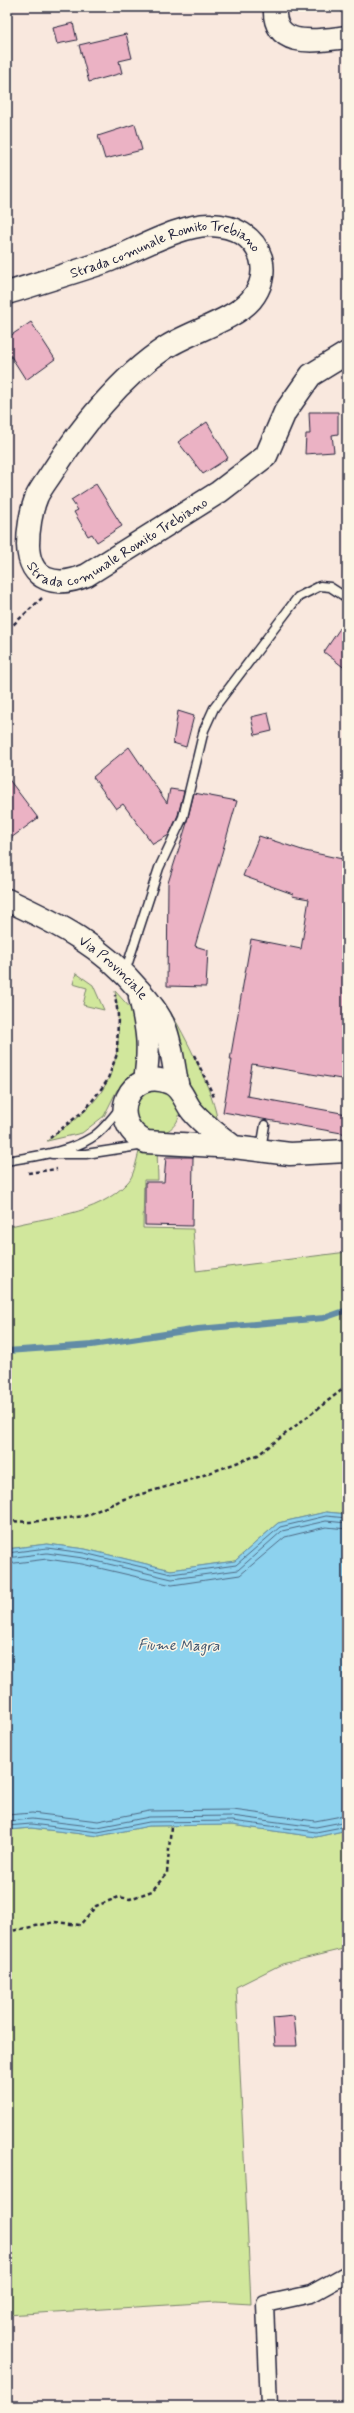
<svg xmlns="http://www.w3.org/2000/svg" width="354" height="2413" font-family="Mynerve,sans-serif">
	<style>
		.green { fill: #d1e79c; stroke: #7a846c }
		.water { fill: #8dd2ee; stroke: #628ca6 }
		.lines { fill: none; stroke-linecap: round; stroke-linejoin: round }
		.shore { stroke: #4d6883; stroke-width: 1 }
		.stream { stroke: #628ca6; stroke-width: 6 }
		.building { fill: #ebb2c4; stroke: #22223b }
		.lane-casing { stroke: #22223b; stroke-width: 11 }
		.street-casing { stroke: #22223b; stroke-width: 19 }
		.secondary-casing { stroke: #22223b; stroke-width: 25 }
		.path { stroke: #22223b; stroke-width: 2.5; stroke-dasharray: 4 3; stroke-linecap: butt }
		.lane { stroke: #fcf5e5; stroke-width: 8 }
		.street { stroke: #fcf5e5; stroke-width: 16 }
		.secondary { stroke: #fcf5e5; stroke-width: 22 }
		.labels { text-anchor: middle; stroke-width: 3; stroke-linejoin: round; paint-order: stroke }
		.street-label { font-size: 14px; fill: #22223b; stroke: #fcf5e5 }
		.water-label { font-size: 15px; font-style: italic; fill: #425771; stroke: #fcf5e5 }
	</style>
	<rect width="100%" height="100%" fill="#f9e8de"/>
	<filter id="ink" filterUnits="userSpaceOnUse"><feTurbulence type="fractalNoise" baseFrequency=".025" numOctaves="2"/><feDisplacementMap in="SourceGraphic" scale="8" xChannelSelector="R" yChannelSelector="G"/><feConvolveMatrix kernelMatrix="1 2 1 2 8 2 1 2 1" color-interpolation-filters="sRGB"/></filter>
	<g filter="url(#ink)">
		<!-- green -->
		<path class="green" d="M76,973l17,12 11,25 -21,-5 4,-17 -14,-4z
			M115,991l18,20 9,28 -4,31 -21,20 -13,26 -22,17 -35,8c13,-11 27,-20 39,-31 35,-34 36,-74 29,-119z
			M162,999c18,25 54,96 56,126 -37,-32 -39,-83 -56,-126z
			M167,1089c4,5 11,13 12,19 3,16 -12,26 -25,27l-19,-11v-27l5,-6z
			M157,1149l1,31h-14l-1,48 50,1 3,42 151,-19v262l-21,-2 -48,11 -43,38 -64,9 -86,-21 -38,-5 -40,5v-322c41,-11 89,-11 120,-44 7,-6 9,-22 12,-31z
			M232,1825l84,12 31,-7v118l-65,16 -46,23 15,317 -35,-2 -209,13v-485l24,-2 68,8 50,-10z"/>
		<!-- water -->
		<path class="water" d="M326,1512l21,2v316l-31,7 -84,-12 -83,1 -50,10 -68,-8 -24,2v-281l40,-5 38,5 86,21 64,-9 43,-38z"/>
		<g class="lines">
			<!-- shore -->
			<path class="shore" d="M7,1553l40,-5 37,5 87,21 65,-9 44,-38 46,-11 21,2
				M7,1558l40,-5 36,5 89,21 66,-9 44,-39 44,-10 21,2
				M7,1564l40,-5 35,5 90,21 68,-10 45,-38 41,-10 21,2
				M7,1815l25,-2 66,8 51,-10 84,-1 82,11 32,-6
				M7,1821l25,-2 66,8 51,-10 83,-1 84,11 31,-6
				M7,1826l24,-2 67,8 51,-10 83,-1 84,11 31,-6"/>
			<!-- stream -->
			<path class="stream" d="M7,1351l85,-6 106,-16 126,-11 23,-8"/>
		</g>
		<!-- building -->
		<path class="building" d="M73,23l4,17 -20,4 -4,-16z
			M126,34l6,24 -13,3 3,12 -33,9 -10,-37z
			M135,124l7,26 -37,9 -7,-23z
			M31,322l24,37 -29,21 -19,-30v-12z
			M309,412h29v22l-6,1 2,17 -29,2 1,-20h4z
			M207,422l21,36 -25,16 -25,-32z
			M96,484l26,42 -25,16 -5,-8 -4,2 -14,-24 4,-2 -7,-10z
			M347,618v52l-23,-18z
			M178,711l16,5 -8,31 -13,-4z
			M268,713l4,18 -17,4 -4,-18z
			M129,747l38,56 3,-14 14,2 -6,24 -9,20 -16,9 -30,-40 -7,5 -23,-32z
			M7,777l31,41 -31,23z
			M194,793l43,8 -42,145 13,4 -2,37 -39,-1 1,-103 19,-60 -1,2z
			M259,836l46,15 42,9v220l-95,-16 -5,32 100,18v20l-124,-22 9,-52h-2l21,-121 50,10 8,-50 -17,-3 1,-2 -50,-18z
			M166,1157h27l-1,69 -47,-1v-43h19z
			M294,2016l3,30h-22l-2,-28z"/>
		<g class="lines">
			<defs>
				<path id="lane" d="M125,972l34,-104 24,-51 21,-87 10,-22 84,-111 22,-11 10,1 17,11
					M261,1149l4,-24
					M52,1154h34l59,-9
					M7,1161c27,-5 60,-8 84,-23 12,-7 21,-20 30,-31"/>
				<path id="street" d="M269,2406l-4,-102 46,-10 36,-20"/>
				<g id="secondary">
					<path d="M275,7c-3,44 45,33 72,30"/>
					<path id="s1" d="M7,293c32,-10 65,-20 98,-31 28,-10 78,-39 106,-37 23,1 43,11 50,33 4,15 0,30 -10,42 -17,20 -64,33 -86,48 -44,29 -84,79 -112,123 -5,8 -12,17 -16,25 -6,14 -9,34 -9,49 1,37 29,43 59,30l132,-83 47,-36 19,-44 26,-37 36,-22"/>
					<path id="s2" d="M7,900c52,24 95,46 132,90 11,12 20,23 26,38 7,18 9,41 13,60"/>
					<path d="M140,997c8,35 10,49 5,84"/>
					<path d="M234,1147c-15,-11 -30,-22 -42,-36 -8,-10 -10,-23 -22,-28 -40,-18 -66,38 -24,59l88,5 56,7 57,-3"/>
				</g>
			</defs>
			<!-- lane casing -->
			<use href="#lane" class="lane-casing"/>
			<!-- street casing -->
			<use href="#street" class="street-casing"/>
			<!-- secondary casing -->
			<use href="#secondary" class="secondary-casing"/>
			<!-- path -->
			<path class="path" d="M7,627l7,-3 28,-26
				M194,1055l20,42
				M50,1138l36,-29 21,-28 10,-27 1,-39 -3,-20
				M28,1173l29,-4
				M7,1521l23,1 55,-6 39,-17 66,-19 68,-25 89,-69
				M7,1932l48,-10 25,3 16,-19 23,-9 11,2 22,-8 15,-18 4,-47"/>
			<!-- lane -->
			<use href="#lane" class="lane"/>
			<!-- street -->
			<use href="#street" class="street"/>
			<!-- secondary -->
			<use href="#secondary" class="secondary"/>
		</g>
	</g>
	<g class="labels">
		<!-- street labels -->
		<g class="street-label">
			<text dy="5" stroke="none"><textPath href="#s1" startOffset="169">Strada comunale Romito Trebiano</textPath></text>
			<text dy="5" stroke="none"><textPath href="#s1" startOffset="791">Strada comunale Romito Trebiano</textPath></text>
			<text dy="5" stroke="none"><textPath href="#s2" startOffset="127">Via Provinciale</textPath></text>
		</g>
		<!-- water labels -->
		<g class="water-label">
			<text transform="translate(179 1645) rotate(1)" y="5">Fiume Magra</text>
		</g>
	</g>
	<!-- margin -->
	<rect width="354" height="2413" fill="none" stroke="#fcf5e5" stroke-width="24"/>
	<rect x="12" y="12" width="330" height="2389" fill="none" stroke="#22223b" stroke-width="1.5" filter="url(#ink)"/>
</svg>
